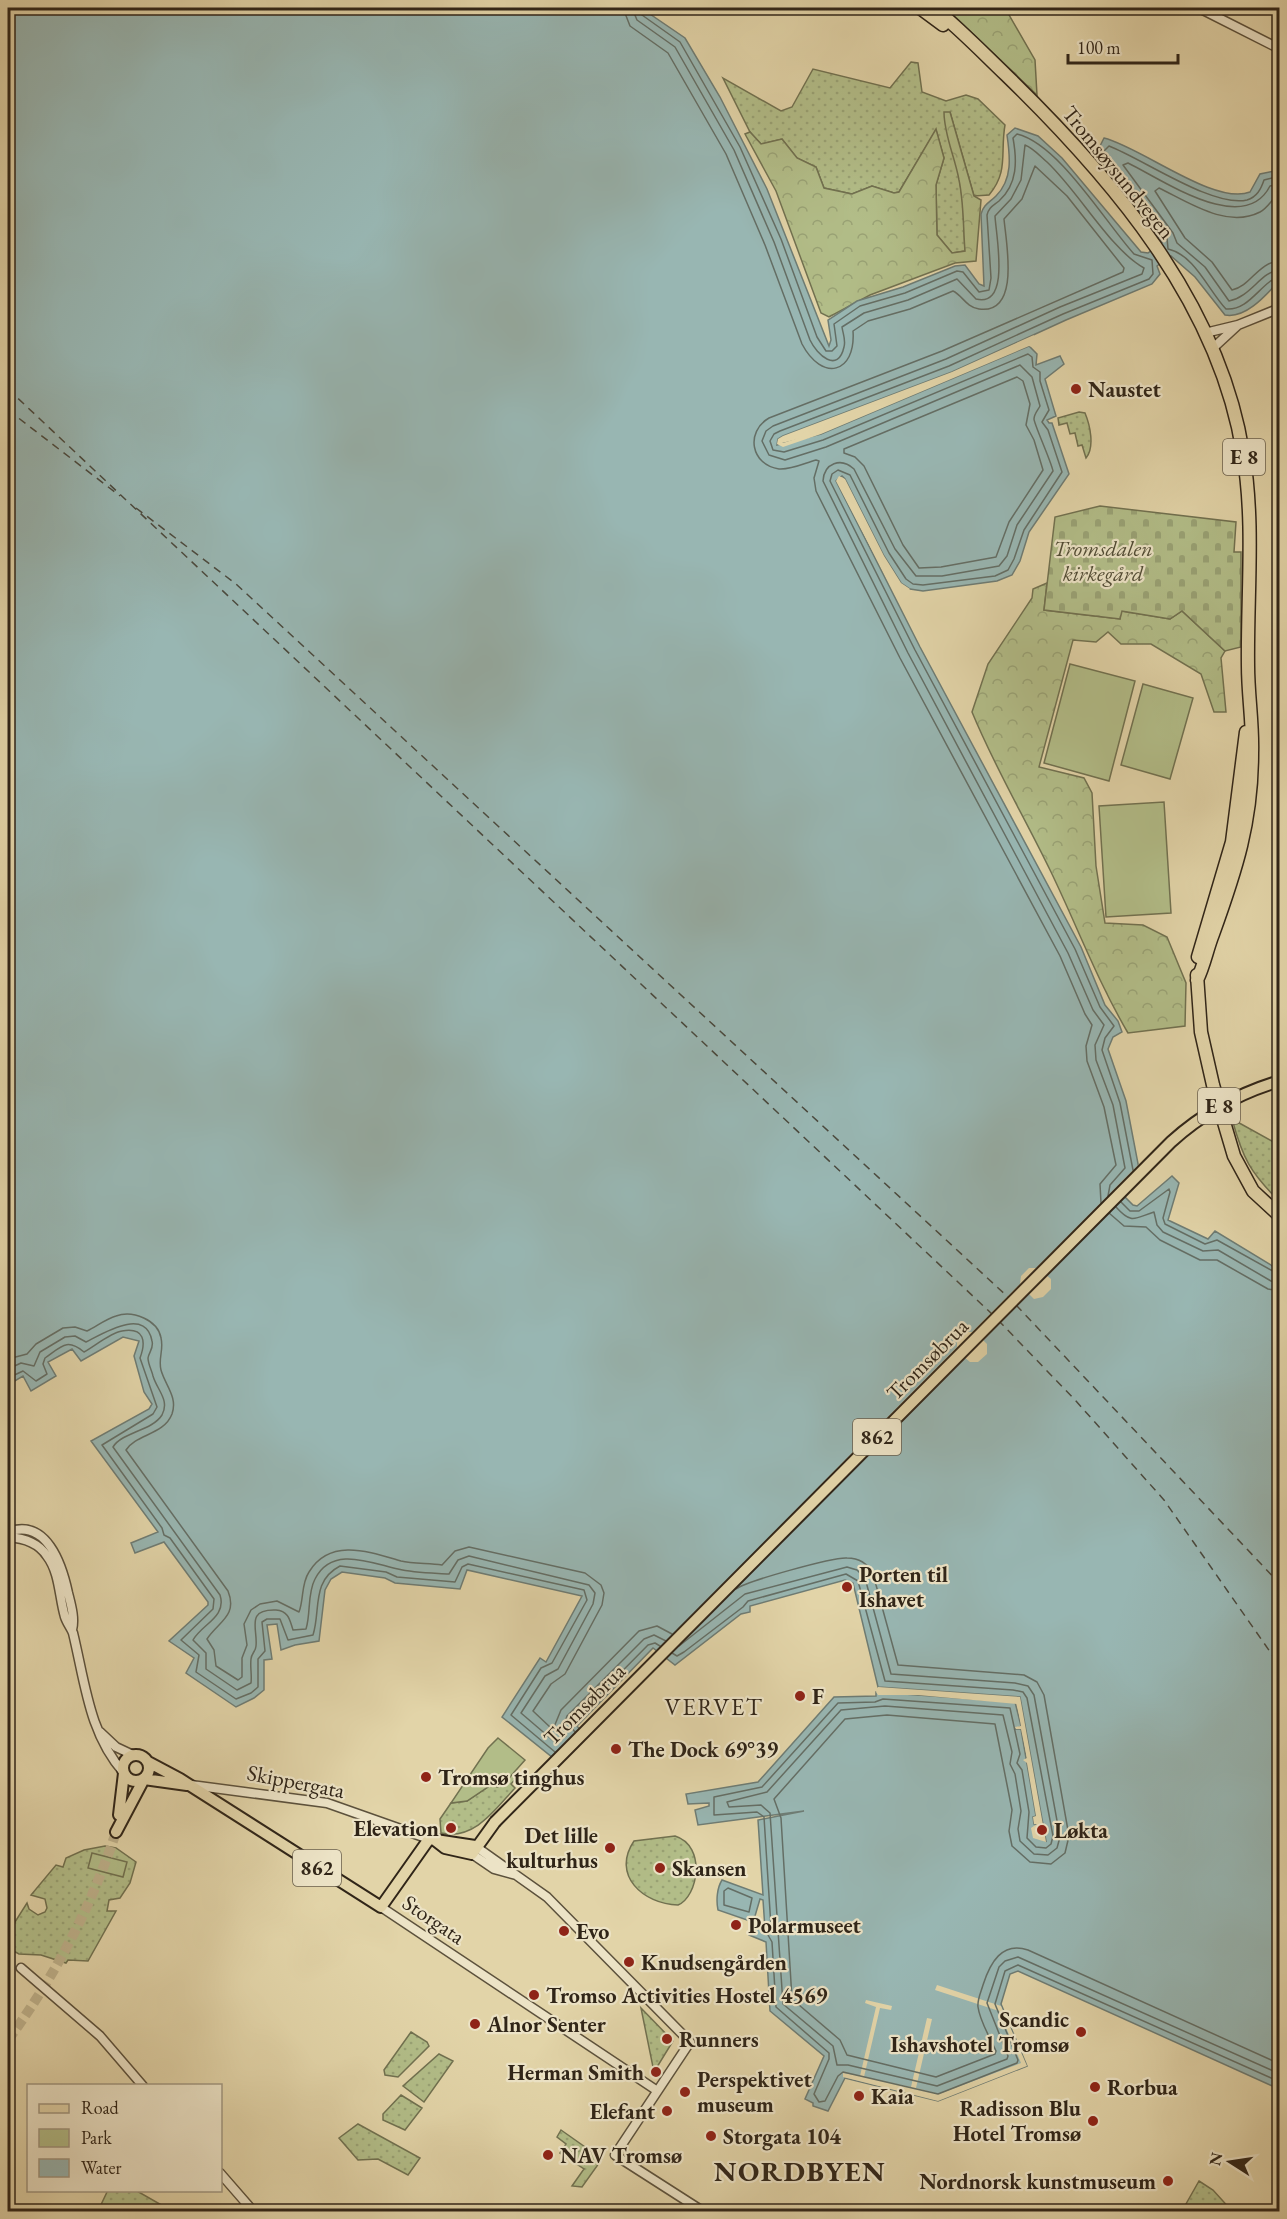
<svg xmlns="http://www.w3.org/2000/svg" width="1287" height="2219" font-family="'EB Garamond',serif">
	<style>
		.green { fill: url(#green-dots); stroke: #717150; stroke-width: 1.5 }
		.forest { fill: url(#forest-crowns); stroke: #717150; stroke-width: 1.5 }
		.cemetery { fill: url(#cemetery-stones); stroke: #717150; stroke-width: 1.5 }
		.pitch { fill: #b2bd88; stroke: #717150; stroke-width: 1.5 }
		.water { fill: #98b6b2; stroke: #6e7c74; stroke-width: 1.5 }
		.pier { fill: #e2d4a8 }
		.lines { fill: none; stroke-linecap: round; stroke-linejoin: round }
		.shore { stroke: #646e65; stroke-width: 1.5 }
		.ferry { stroke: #4a493e; stroke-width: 1.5; stroke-dasharray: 8 6; stroke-linecap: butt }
		.major-tunnel { stroke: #beb18b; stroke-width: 10; stroke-dasharray: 10 5; stroke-linecap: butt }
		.minor-casing { stroke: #5c513c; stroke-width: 11 }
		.major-casing { stroke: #302518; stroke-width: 14 }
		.highway-casing { stroke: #302518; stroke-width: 15 }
		.minor { stroke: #ece3c6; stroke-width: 8 }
		.major { stroke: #e2d4a8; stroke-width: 10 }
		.highway { stroke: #e2d4a8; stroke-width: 12 }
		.major-bridge-casing { stroke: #302518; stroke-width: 14; stroke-linecap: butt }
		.major-bridge { stroke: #e2d4a8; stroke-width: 10 }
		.poi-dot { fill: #8f2418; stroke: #ece3c6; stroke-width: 2 }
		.labels { text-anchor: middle; stroke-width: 4.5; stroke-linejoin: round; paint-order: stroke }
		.shield { fill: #ece3c6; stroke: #685e4c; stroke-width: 1.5 }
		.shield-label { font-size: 21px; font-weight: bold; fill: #302518 }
		.street-label { font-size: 22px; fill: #302518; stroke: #ece3c6 }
		.poi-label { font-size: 22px; font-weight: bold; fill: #302518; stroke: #ece3c6; text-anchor: start }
		.park-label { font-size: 22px; font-style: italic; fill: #504b34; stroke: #ece3c6 }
		.neighbourhood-label { font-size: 24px; letter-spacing: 1.5px; fill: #302518; stroke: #ece3c6 }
		.district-label { font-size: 28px; font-weight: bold; letter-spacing: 1.5px; fill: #302518; stroke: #ece3c6 }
	</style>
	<defs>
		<pattern id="green-dots" width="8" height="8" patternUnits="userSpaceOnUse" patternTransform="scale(1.5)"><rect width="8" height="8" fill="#b2bd88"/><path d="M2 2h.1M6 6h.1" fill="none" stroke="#99a275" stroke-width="1.8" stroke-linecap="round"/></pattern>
		<pattern id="forest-crowns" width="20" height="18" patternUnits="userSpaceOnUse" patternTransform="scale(1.5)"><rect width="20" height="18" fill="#b2bd88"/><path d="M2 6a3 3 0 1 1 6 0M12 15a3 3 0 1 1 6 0" fill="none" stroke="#99a275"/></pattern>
		<pattern id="cemetery-stones" width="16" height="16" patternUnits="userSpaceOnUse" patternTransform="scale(1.5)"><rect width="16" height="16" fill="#b2bd88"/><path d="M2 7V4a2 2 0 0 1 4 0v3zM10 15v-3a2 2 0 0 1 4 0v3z" fill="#99a275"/></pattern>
	</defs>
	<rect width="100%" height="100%" fill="#e2d4a8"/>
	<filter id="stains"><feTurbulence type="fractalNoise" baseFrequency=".00333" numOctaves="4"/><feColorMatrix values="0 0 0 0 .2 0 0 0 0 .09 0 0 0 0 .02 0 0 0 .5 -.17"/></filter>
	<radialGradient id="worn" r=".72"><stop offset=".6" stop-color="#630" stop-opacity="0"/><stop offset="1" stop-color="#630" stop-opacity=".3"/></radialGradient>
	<!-- green -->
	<path class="green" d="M911,62l7,1 4,29 24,9 20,-6 12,4 27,26c-5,28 4,46 -16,70l-15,1 -24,-84 13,92 2,47 -13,2 -15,-18 -1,-50 8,-27 -8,-28 -37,62 -5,1 -22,-7 -20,8 -28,-6 -8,-21 -19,-9 -15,-19 -21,5 -11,-12 -27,-54 58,33 11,-4 21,-38 77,19z
		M1079,412l6,1c5,12 10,34 1,45l-4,-13 -4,1 -3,-13 -5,1 -3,-11 -8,2 -1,-7z
		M1232,1119l47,26v56c-29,-29 -36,-42 -47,-82z
		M515,1771l4,4 -8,9 4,4c-18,19 -40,53 -74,45l-1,-14 11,-16 16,-2 27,-18 3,4z
		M675,1836c32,10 23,61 3,69 -35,-1 -67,-30 -44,-64z
		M105,1846l11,2 20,14 -6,21 -10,15 -11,2 -2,11h9l-28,50 -20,-1 -2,3 -25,-8 -22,-1 -11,-6v-15l19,-30 2,6 9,6 7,-3 2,-4 -2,-9 -14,-4 25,-30 7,2 3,-9 18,-8z
		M641,2008l32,33 -19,31z
		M411,2032l16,10 2,4 -31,31 -13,-2 -1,-5z
		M439,2054l14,7 -29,41 -21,-16z
		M401,2095l21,13 -17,22 -22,-10v-6z
		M358,2124l62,34 -12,17 -30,-16 -20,1 -19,-22z
		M561,2130l41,29 -20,28 -10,-1 12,-17 -24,-16 6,-9 -9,-7z
		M1199,2181l14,9 19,21h-50z
		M108,2190l29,1 35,20h-74z"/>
	<!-- forest -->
	<path class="forest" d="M946,8h59l30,52 2,35z
		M944,112h6l24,84 7,4 -5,61 -21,2 -85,32 -41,22 -8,-4 -45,-122 -31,-57 5,-2 11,12 21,-5 15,19 19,9 8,21 28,6 20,-8 22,7 5,-1 37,-63 8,29 -8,27 1,50 15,18 13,-2c-2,-24 -1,-47 -6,-71 -4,-23 -15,-45 -15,-68z
		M1047,583l-3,27 76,9 1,-8 49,8 12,-8 43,40 -4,7 5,54h-12l-13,-38 -50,-30h-30l-13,-12 -12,10 -23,-2 -34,127 45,11 8,15 4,73 9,57 38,2 24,12 19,46 -1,43 -57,7c-30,-51 -51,-107 -77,-161 -26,-54 -56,-104 -79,-160l16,-48 44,-66 1,-9z"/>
	<!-- cemetery -->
	<path class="cemetery" d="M1100,506l136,16 -2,30h7v95l-16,4 -43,-40 -12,8 -48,-8 -2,8 -76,-9 11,-93z"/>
	<!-- pitch -->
	<path class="pitch" d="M1070,664l65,17 -26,100 -65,-18z
		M1143,684l50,14 -23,81 -49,-14z
		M1164,802l7,111 -65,4 -7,-111z
		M498,1738l27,22 -16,18 -11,9 -4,-4 -27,18 -16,2 37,-55z
		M92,1853l35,9 -4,15 -35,-9z"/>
	<!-- water -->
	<path class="water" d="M8,8h633l44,30 35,59 47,92 62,157 2,-6 -3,-20 29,-19 46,-14 52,-21 10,-1 14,19 5,2 -3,-72c3,-10 8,-11 15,-18 17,-17 14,-40 11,-61l8,-7 23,8 24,22 79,94 7,1 14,-11 -66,-88 8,-16c37,9 111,68 146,54l10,-18 19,-4v111c-12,13 -33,38 -54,34l-30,-38 -24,-21 -14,10 3,8 -8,10 -86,36 -114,52 -169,64 -5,3 -1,6 44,-11 208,-88 8,8 -1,11 24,-9 4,8 -19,15 11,37 -9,4 2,3h3l17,51 -40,58 -9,29 -8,14 -15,6 -74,10 -13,-2 -9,-6 -17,-27 -39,-77 -3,-3 -6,5 84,166 161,300 24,58 13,16 4,11 -9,5 -5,12 18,52 14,73 -19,19 12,12 4,1 35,-30 7,7 -11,37 40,19 7,-8 64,39v819l-261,-118 -8,3 -9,30 26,62 -89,35 -93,-23 -17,33 -15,-5v-3l-8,-4 19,-43 -54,-45 -4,-69 -17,-7 3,-10 13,4 -2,-29 -3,-1 -5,17 -8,4 -29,-10c-2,-10 -1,-22 4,-30l41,15 -5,-75 46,-9 -106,14 -3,-15 14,-4v-3l-21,1 -2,-10 72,-12 76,-85 42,-1v-4l139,10 6,24 -5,3h5l15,87 -3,1 1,7h3l-3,4 2,9 10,4 -26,-144 -142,-10 -25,-104 -8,-3 -95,26v6l-9,2 -66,51 -22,-17 -76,78 9,10 -34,21 -50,-40 38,-59 6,4 36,-66 -115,-26 -7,19 -65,-6 -10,-5 -43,-6 -11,7 -6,11 -6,51 -24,4 -14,5 -4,-26 -10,1 5,34 -8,1v30l-10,8 -18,9 -50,-34 8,-15 -25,-17 39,-36v-3l-44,-60 -29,11 -4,-10 27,-11 -67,-91 58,-32 3,-5 -8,-12 -10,-36 5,-15 -16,-4 -42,24 -9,-12 -24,13 8,14 -25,15 -8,-15 -15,9z"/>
	<!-- pier -->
	<path class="pier" d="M1034,335l-1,3 -80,37 -174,67 4,1 37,-12 208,-88 5,1 -1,3 -3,-1 -208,88 -38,13 -6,-3 1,-5 5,-3 169,-64z
		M839,476l6,3 39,77 17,27 9,6 -2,2 -9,-6 -18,-27 -41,-79 60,119 -2,2 -62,-119z
		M1141,1162l2,11 -97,102 5,4v10l-8,8 -9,2 -6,-6 -46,46 5,5v10l-9,8h-8l-6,-5 -301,304 -9,-8 303,-306v-6l8,-9h7l48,-48 1,-8 8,-8h7z
		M878,1687l142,10 26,145 -13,-4 -2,-10 6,-4h-3l-1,-7 3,-1 -9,-53 -4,-3 4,-2 -6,-29h-5l-1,-2 6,-1 -4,-22 -99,-9h-40l-2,-3z
		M937,1985l64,21 26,60 -89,35 -95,-24v-4l17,3 16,-69 -11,-4 1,-3 26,6 -1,4 -11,-2 -16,69 47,10 16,-69 5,1 -16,69 23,6 82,-31 -22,-52 -64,-21z"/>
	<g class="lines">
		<!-- shore -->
		<path class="shore" d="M623,8l7,18 38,27 58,101 39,91 37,99c20,38 54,30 51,-13l15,-10 42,-12 43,-18c9,4 13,16 26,18 42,6 27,-67 25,-90l18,-20 13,-33 32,30 57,72 -1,4 -181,79 -173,67c-24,14 -18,47 10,51 12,1 26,-6 37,-9l3,1 -5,17 2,13 84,167 160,298 25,58 7,11 -6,21 1,15 17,46 12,58 -16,19 1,19
			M632,8l5,12 38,27 59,103 40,92 36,98c7,15 28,34 34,7 2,-7 -1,-13 -2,-20l22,-14 44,-13 49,-21 19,20c35,9 20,-63 19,-83l16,-17 10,-19 4,-35c8,3 15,11 22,17 32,30 63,87 97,106l-2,6 -82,33 -114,52 -173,67 -7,5 -4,10 7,14 16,5 41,-13 194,-82 12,12 8,29c-2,4 -6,8 -6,13 0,5 17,42 19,52l-36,54 -10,31 -8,10 -57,10h-26l-21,-27 -41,-80c-13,-12 -30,-6 -31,12l85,172 160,300 25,57 11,15 -9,20 1,15 17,45 12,63 -15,17 -2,11
			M639,8l3,7 38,27 60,105 41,92 36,98 9,14h6l5,-5 -3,-22 26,-18 45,-13 52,-22 6,1 16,20 10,-2 2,-12 -4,-63c2,-8 6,-9 12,-14 19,-17 18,-41 14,-63l4,-4c42,10 88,88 117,120l18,6 1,14 -4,5 -86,35 -114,52 -169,65 -6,3 -4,7 3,9 11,2 39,-12 205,-86 4,3 1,10 7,5v9l9,29 -7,12 6,8 14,42 -38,58 -10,29 -6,11 -13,6 -72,9 -10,-1 -7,-5 -17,-26 -39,-78 -12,-5 -6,4 -2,7 85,169 160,299 25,58 14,19 -9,12 -3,12 18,53 13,67
			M1280,176l-16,4c-3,9 -7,17 -17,20 -34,8 -104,-41 -138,-54l-6,6 64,86 1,11c27,6 40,41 58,60 24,2 36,-29 54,-32
			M1280,184l-10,2c-26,51 -107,-6 -142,-23l-5,2 50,68 4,10 28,24 24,34c22,-4 32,-30 51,-31
			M1280,193c-8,5 -11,14 -20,19 -33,17 -72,-10 -101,-24l-4,3 30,47 27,24 20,28c19,-4 26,-28 48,-29
			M1017,377l6,4 7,23 -4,21 8,15 9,30 -34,52 -13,35 -55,10 -22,1 -16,-23 -39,-79 -9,-9 -11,-4v-4z
			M1121,1202l9,9h9l30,-22 1,3 -7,26 2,6 40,20 12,-4 63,35
			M1116,1207c16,18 19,11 38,5l3,13 6,7 40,19 15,-1 53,31 9,1
			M1109,1213l15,13 22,1 14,13 40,20h17l51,29 12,2
			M8,1359l19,-5 9,-10 27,-16 12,-1 12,4c10,-5 19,-12 29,-15 17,-6 42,4 45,22 3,12 -3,20 0,32 4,15 17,27 11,44 -8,21 -36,20 -46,36l102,141c10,25 -10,31 -21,48l7,11 2,16 22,14 4,-3v-19l5,-13 -3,-21 7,-14 9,-6 17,-3 22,11c5,-13 2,-28 10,-40 21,-35 61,-20 92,-11 12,3 28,2 41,4l13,-14 14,-4 116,26 16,12 3,8 -2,12 -37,69 -14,10 -18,27 18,17 3,-1 7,-17 78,-79 18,-5 15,8
			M8,1369l13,-6 13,3 6,-14 25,-15 10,-1 11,6c16,-8 60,-36 66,-1 2,7 -3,11 -4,17 0,6 4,13 5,18 4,14 17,24 9,39 -10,16 -40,17 -49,32l107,148c7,22 -18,29 -27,45l13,13v16l31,21 14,-7c1,-8 -1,-16 0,-24 0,-5 5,-8 5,-13 2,-17 -11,-37 20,-36 13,1 14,11 17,20l13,-1c5,-16 1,-35 9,-50 17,-34 56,-16 83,-10 16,4 35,4 51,5l9,-14 11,-4 120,29 6,8 -2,11 -35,65 -13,7 -24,37 35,30 10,-7 -2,-11 3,-9 77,-77 10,-4 12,6
			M8,1378l15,-7 13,10 11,-7 -4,-10 2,-6c17,-12 22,-20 39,-6 11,-6 26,-19 38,-21 23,-4 24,11 18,27l17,49 -4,7 -51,31 60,83 2,7 6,3 44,61 -1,10 -32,31 18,15 -3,17 40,27 15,-6 7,-6v-28l7,-8 -3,-29 5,-3h13l8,21 25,-5c8,-25 -2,-54 27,-69l46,6 11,5 58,5 7,-15 6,-3 116,26 3,10 -35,63 -11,5 -30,47 44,37
			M736,1589c11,-8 97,-32 111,-31 12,0 21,6 26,16l25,91 126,10 13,7 7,13 25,141 -4,17 -14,11 -21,-2 -18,-16 -3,-15 3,-21 -17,-86 -108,-9 -42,4 -71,80 7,19 11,181 48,41 7,15 89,22 59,-23 1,-3c-6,-14 -16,-29 -18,-44 -1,-7 3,-15 5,-22 7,-22 19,-44 45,-35l252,114
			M679,1646l66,-52 102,-27 10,3 8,8 26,96 124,9 13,3 6,9 26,142 -3,11 -9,7 -14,-1 -14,-13 -2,-12 3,-18 -6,-37 -5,-10 2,-12 -9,-37 -118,-9 -44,4 -74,82 -40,10 2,5 32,-2 9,8 13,191 50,42 4,19h11l89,21 70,-27 1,-3 -21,-53 12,-36 6,-6 13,-4 262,117
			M672,1653l5,3 7,-4 59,-45 5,-6 98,-27 12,7 27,100 128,9 10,2 4,6 26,138 -2,8 -5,4 -10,-1 -9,-9 2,-26 -7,-42 -5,-7 3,-9 -10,-46 -127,-9 -8,3 -37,1 -76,84 -48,10v18l43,-3 7,5 7,110 -3,8 4,7 4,65 53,46v6l-15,35 5,8 6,-1 13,-25 5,-4 95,22 79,-31 1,-3 -23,-56 10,-33 13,-6 262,117
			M575,1732l-4,-5 2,-6 75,-76 7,-2 5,3
			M728,1888l24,10 -3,14 -25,-7v-14z"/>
		<!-- ferry -->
		<path class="ferry" d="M8,389l985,926
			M8,410l112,86
			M136,508l100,76 773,714
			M1016,1305l264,279
			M998,1320l78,81 88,99 116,166"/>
		<!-- major-tunnel -->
		<path class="major-tunnel" d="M8,2040c47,-64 83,-132 108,-208"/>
		<defs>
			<path id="minor" d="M1199,8l81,41
				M1205,333l33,-8 42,-17
				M1212,349l26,-24
				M8,1532c39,-14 54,33 60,61 3,12 7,25 4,37
				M8,1537c15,1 30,5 39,19 13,17 12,41 18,61 2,6 6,11 8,16 12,49 16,101 51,140
				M100,1732l16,15 17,8
				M191,1785l136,18 102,36
				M475,1846l72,51 143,145 -75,113 89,57
				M472,1854l22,15 22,6
				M381,1907l275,183
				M21,1968l79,68 43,50
				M220,2173l34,39"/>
			<path id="major" d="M123 1768a13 13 0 1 1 26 0a13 13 0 1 1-26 0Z
				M148,1762l32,17 201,128 48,-68 46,7
				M119,1815l5,-42
				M116,1832l28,-53 43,6
				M436,1841l9,7 27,6 23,-32"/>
			<path id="highway" d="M920,8l23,17
				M934,8c26,21 48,44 72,67 106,103 213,227 237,378 12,70 4,142 5,213 0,29 5,58 4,87 0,69 -16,117 -39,181 -6,15 -9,32 -16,46
				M1198,957l34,-115 14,-110
				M1197,975l4,57 12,53 21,71 19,35 27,25"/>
		</defs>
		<!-- minor casing -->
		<use href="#minor" class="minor-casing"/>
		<!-- major casing -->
		<use href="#major" class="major-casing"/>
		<!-- highway casing -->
		<use href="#highway" class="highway-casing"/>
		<!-- minor -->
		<use href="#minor" class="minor"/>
		<!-- major -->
		<use href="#major" class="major"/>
		<!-- highway -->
		<use href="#highway" class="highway"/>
		<defs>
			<path id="major-bridge" d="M495,1822l676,-680c31,-28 68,-49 109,-61"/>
		</defs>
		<!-- major-bridge casing -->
		<use href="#major-bridge" class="major-bridge-casing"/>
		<!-- major-bridge -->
		<use href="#major-bridge" class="major-bridge"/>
	</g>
	<!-- markers -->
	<g class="poi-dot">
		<circle cx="1076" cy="389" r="6"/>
		<circle cx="847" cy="1587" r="6"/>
		<circle cx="800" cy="1696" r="6"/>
		<circle cx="616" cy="1749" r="6"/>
		<circle cx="426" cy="1777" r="6"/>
		<circle cx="451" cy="1828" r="6"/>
		<circle cx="1042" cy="1830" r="6"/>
		<circle cx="610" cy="1848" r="6"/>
		<circle cx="660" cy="1868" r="6"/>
		<circle cx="736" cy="1925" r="6"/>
		<circle cx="564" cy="1931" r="6"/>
		<circle cx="629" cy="1962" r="6"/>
		<circle cx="534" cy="1995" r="6"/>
		<circle cx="475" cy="2024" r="6"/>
		<circle cx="1081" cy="2032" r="6"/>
		<circle cx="667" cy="2039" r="6"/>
		<circle cx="656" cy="2072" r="6"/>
		<circle cx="1095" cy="2087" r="6"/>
		<circle cx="685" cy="2092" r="6"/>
		<circle cx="859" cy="2096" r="6"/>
		<circle cx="667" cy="2111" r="6"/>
		<circle cx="1093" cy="2121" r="6"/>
		<circle cx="711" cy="2136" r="6"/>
		<circle cx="548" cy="2155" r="6"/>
		<circle cx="1168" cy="2181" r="6"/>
	</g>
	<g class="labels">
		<!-- shield labels -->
		<g class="shield">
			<rect x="1223" y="439" width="42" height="36" rx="4.5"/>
			<rect x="1198" y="1088" width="42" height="36" rx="4.5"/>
			<rect x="853" y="1419" width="48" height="36" rx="4.5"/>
			<rect x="293" y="1850" width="48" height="36" rx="4.5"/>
		</g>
		<g class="shield-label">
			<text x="1244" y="464">E 8</text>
			<text x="1219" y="1113">E 8</text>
			<text x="877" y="1444">862</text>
			<text x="317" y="1875">862</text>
		</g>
		<!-- street labels -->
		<g class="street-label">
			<text transform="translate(1119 172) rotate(51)" y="8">Tromsøysundvegen</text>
			<text transform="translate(927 1359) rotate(-45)" y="8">Tromsøbrua</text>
			<text transform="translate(584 1704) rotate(-45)" y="8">Tromsøbrua</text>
			<text transform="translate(296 1781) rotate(11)" y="8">Skippergata</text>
			<text transform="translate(434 1919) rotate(34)" y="8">Storgata</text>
		</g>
		<!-- poi labels -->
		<g class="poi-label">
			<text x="1088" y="397">Naustet</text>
			<text x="859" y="1582">Porten til<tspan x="859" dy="25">Ishavet</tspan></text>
			<text x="812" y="1704">F</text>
			<text x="628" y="1757">The Dock 69°39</text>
			<text x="438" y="1785">Tromsø tinghus</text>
			<text x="439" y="1836" text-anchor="end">Elevation</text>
			<text x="1054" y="1838">Løkta</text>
			<text x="598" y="1843" text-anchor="end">Det lille<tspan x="598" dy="25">kulturhus</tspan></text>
			<text x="672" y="1876">Skansen</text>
			<text x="748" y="1933">Polarmuseet</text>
			<text x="576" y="1939">Evo</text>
			<text x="641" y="1970">Knudsengården</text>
			<text x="546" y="2003">Tromso Activities Hostel 4569</text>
			<text x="1069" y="2027" text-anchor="end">Scandic<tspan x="1069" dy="25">Ishavshotel Tromsø</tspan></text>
			<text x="487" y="2032">Alnor Senter</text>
			<text x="679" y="2047">Runners</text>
			<text x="644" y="2080" text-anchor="end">Herman Smith</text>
			<text x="697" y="2087">Perspektivet<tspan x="697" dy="25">museum</tspan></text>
			<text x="1107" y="2095">Rorbua</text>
			<text x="871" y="2104">Kaia</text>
			<text x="1081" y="2116" text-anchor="end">Radisson Blu<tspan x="1081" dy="25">Hotel Tromsø</tspan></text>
			<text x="655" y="2119" text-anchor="end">Elefant</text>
			<text x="723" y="2144">Storgata 104</text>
			<text x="560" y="2163">NAV Tromsø</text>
			<text x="1156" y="2189" text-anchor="end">Nordnorsk kunstmuseum</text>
		</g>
		<!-- park labels -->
		<g class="park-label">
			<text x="1103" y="556">Tromsdalen<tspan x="1103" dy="25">kirkegård</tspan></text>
		</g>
		<!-- neighbourhood labels -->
		<g class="neighbourhood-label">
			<text x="714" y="1715">VERVET</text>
		</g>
		<!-- district labels -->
		<g class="district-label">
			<text x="800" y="2181">NORDBYEN</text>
		</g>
	</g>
	<!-- margin -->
	<rect width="1287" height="2219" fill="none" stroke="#e2d4a8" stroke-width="30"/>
	<rect x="9" y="9" width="1269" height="2201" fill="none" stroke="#302518" stroke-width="3"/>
	<rect x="15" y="15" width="1257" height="2189" fill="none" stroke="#302518" stroke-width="1.5"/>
	<!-- legend -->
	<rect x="27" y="2084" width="195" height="108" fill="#ece3c6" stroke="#a19780" stroke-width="1.5"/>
	<rect x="39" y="2104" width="30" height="9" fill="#e2d4a8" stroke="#a19780" stroke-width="1.5"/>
	<text x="81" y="2114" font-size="18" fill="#302518">Road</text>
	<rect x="39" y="2129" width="30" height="18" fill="#b2bd88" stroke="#a19780" stroke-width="1.5"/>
	<text x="81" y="2144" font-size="18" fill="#302518">Park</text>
	<rect x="39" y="2159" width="30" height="18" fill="#98b6b2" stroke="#a19780" stroke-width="1.5"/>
	<text x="81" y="2174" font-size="18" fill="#302518">Water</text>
	<!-- north arrow -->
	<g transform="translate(1230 2162) rotate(282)" stroke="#ece3c6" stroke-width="4.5" paint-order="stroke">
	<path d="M0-4.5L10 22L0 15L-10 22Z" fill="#302518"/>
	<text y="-9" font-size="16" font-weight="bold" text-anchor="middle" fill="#302518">N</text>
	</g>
	<!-- scale -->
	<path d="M1068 54v9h110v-9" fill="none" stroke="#302518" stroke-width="3"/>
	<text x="1077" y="54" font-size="18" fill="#302518" stroke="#ece3c6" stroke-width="4.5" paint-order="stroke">100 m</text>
	<rect width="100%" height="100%" filter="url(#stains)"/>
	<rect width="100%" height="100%" fill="url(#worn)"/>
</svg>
